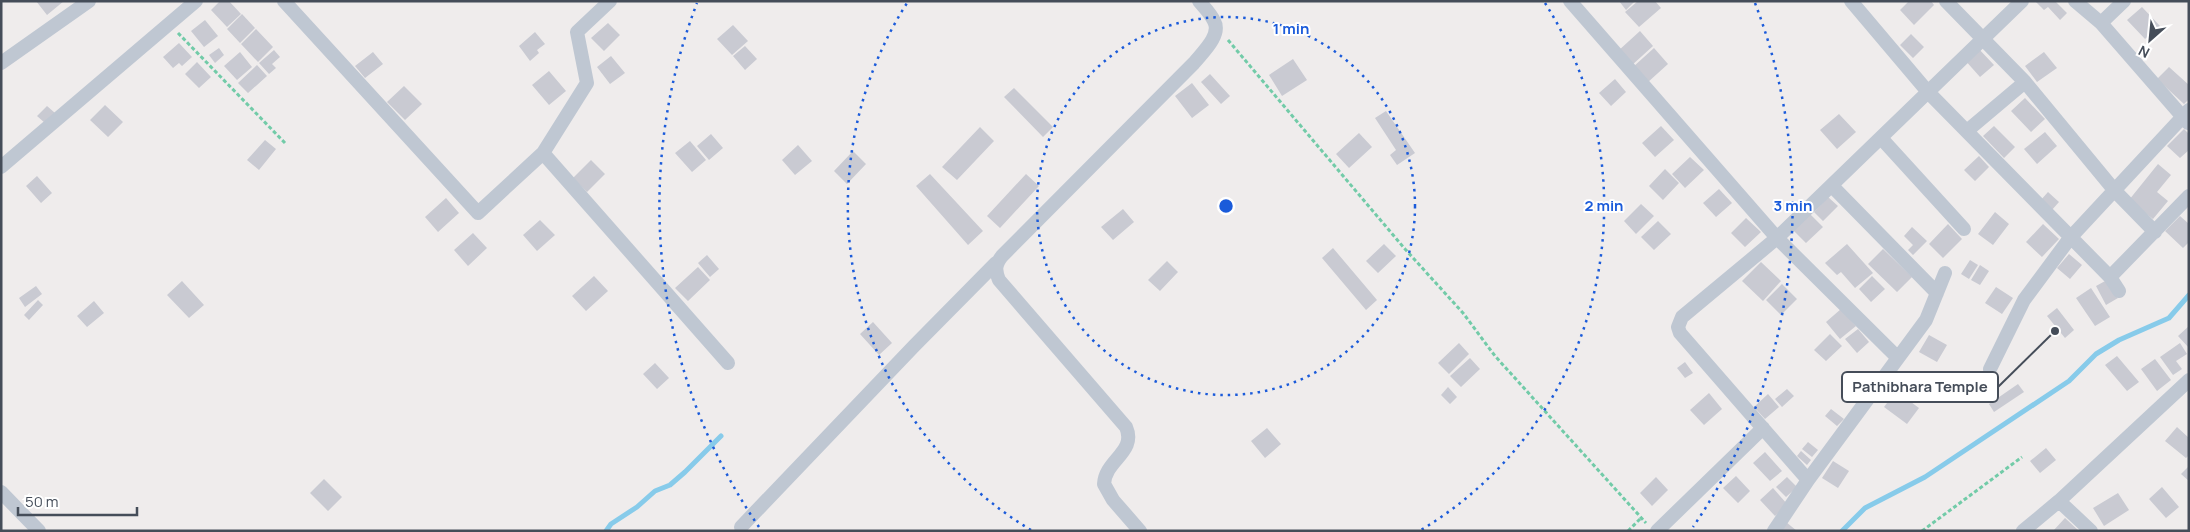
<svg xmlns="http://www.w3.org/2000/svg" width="2190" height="532" font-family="Manrope,sans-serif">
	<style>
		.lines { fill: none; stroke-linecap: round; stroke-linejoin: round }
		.stream { stroke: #87cbea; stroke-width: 5 }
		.building { fill: #c9cad2 }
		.path { stroke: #72cba8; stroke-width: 3; stroke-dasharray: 4 2.5; stroke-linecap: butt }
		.minor { stroke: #bfc7d2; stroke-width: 14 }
		.ring { fill: none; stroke: #1b5bda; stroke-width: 2.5; stroke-dasharray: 2.5 5 }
		.centre { fill: #1b5bda; stroke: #fff; stroke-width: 2.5 }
		.ring-label { font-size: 15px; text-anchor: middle; font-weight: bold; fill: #1b5bda; stroke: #fff; stroke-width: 4; stroke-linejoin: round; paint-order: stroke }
		.leader { fill: none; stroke: #454d59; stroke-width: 2 }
		.callout-dot { fill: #454d59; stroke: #fff; stroke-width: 2 }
		.callout { fill: #fff; stroke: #454d59; stroke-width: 2 }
		.callout-label { font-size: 15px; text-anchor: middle; font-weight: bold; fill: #454d59 }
	</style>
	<rect width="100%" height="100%" fill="#efecec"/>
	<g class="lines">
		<!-- stream -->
		<path class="stream" d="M606,531l5,-7 26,-17 18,-16 15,-6 15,-13 36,-36
			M1842,531l23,-23 60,-31 144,-96 27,-27 23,-14 50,-22 20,-23"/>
	</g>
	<!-- building -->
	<path class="building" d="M36,1h28l-17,14z
		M220,1h9l12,13 -14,13 -16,-17z
		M1619,1h16l-9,9z
		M1638,1h17l6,7 -22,19 -14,-15z
		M1909,1h22l3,4 -20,20 -14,-15z
		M2035,1h20l12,12 -7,7 -12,-13 -4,3z
		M2142,7l18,19 -15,13 -18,-19z
		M242,14l13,14 -15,15 -13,-14z
		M205,20l13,16 -14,11 -13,-16z
		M608,23l12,12 -16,16 -13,-13z
		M733,25l15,16 -16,14 -15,-16z
		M256,29l17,18 -15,15 -17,-18z
		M1640,31l13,15 -22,20 -13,-15z
		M535,32l10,12 -8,6 2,3 -9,8 -11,-15z
		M1911,34l13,13 -11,11 -13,-13z
		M179,43l13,14 -10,9 -3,-3 -6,5 -10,-11z
		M745,46l12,13 -12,11 -12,-14z
		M1977,47l17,18 -14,12 -16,-18z
		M219,48l5,7 -9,8 -6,-8z
		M1654,48l14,16 -21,19 -14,-16z
		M274,50l6,7 -8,7 4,4 -7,6 -10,-11z
		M240,52l12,15 -15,13 -13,-14z
		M373,52l10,12 -18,14 -10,-12z
		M2044,52l13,16 -20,14 -12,-16z
		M611,56l14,17 -15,11 -13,-17z
		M1293,59l14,21 -25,16 -13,-21z
		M197,62l14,15 -12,11 -14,-14z
		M257,65l10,11 -19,17 -10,-10z
		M2169,67l20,18v14l-5,5 -27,-25z
		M549,71l17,20 -17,14 -17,-20z
		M1210,74l20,22 -9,8 -20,-22z
		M1615,79l11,13 -15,14 -12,-13z
		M1192,83l17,22 -17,13 -17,-22z
		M404,86l18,18 -17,16 -18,-18z
		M1014,88l39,39 -10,10 -39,-40z
		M2025,98l20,21 -14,13 -20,-21z
		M105,105l18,17 -15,15 -18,-17z
		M47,106l8,7 -10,10 -8,-7z
		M1386,111l29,42 -18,12 -7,-10 6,-5 -21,-32z
		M1839,114l17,18 -19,17 -17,-19z
		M1661,126l13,14 -19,17 -13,-14z
		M1994,126l21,21 -11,11 -21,-22z
		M980,127l14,14 -37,39 -15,-13z
		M2184,129l5,5v16l-9,8 -13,-12z
		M2045,132l12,14 -20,18 -13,-15z
		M1359,133l13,14 -23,21 -13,-14z
		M711,134l12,14 -14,12 -12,-14z
		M265,140l11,9 -17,21 -12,-10z
		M690,141l16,19 -14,12 -17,-19z
		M798,145l14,16 -17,14 -13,-15z
		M853,151l13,13 -19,20 -13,-13z
		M1979,156l10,11 -14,14 -11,-11z
		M1690,157l14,13 -19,18 -13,-14z
		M591,160l14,14 -18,18 -14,-14z
		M2158,164l13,11 -14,17 11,9 -15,18 -24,-19z
		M1665,169l14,14 -16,17 -14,-14z
		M930,174l53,57 -15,14 -52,-59z
		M1026,174l13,12 -39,42 -13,-12z
		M37,176l15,17 -11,10 -15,-17z
		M1719,189l13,14 -16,14 -13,-14z
		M2048,192l11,10 -8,9 -11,-10z
		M1828,197l10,9 -15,15 -9,-9z
		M446,198l13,15 -21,19 -13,-15z
		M1641,204l13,12 -18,18 -12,-13z
		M1123,209l11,13 -21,18 -12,-13z
		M1995,212l14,12 -16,21 -15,-11z
		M1810,214l13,13 -17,16 -13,-13z
		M2180,216l9,8v18l-6,6 -18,-17z
		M1746,218l15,14 -16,15 -14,-14z
		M540,220l15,15 -18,16 -14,-16z
		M1658,221l13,13 -17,16 -13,-13z
		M1948,224l14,15 -19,19 -14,-14z
		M2043,224l16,15 -17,18 -16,-15z
		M1912,227l15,14 -14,14 -5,-5 5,-5 -9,-9z
		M473,233l14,15 -19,18 -14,-16z
		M1384,244l12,12 -18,17 -12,-12z
		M1847,244l26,29 -18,15 -14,-16 -4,3 -12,-12z
		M1333,248l44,52 -11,10 -44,-52z
		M1883,249l29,28 -15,15 -29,-28z
		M2069,254l13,11 -12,14 -13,-11z
		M707,255l12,14 -9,8 -12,-14z
		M1970,260l8,5 -9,14 -8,-5z
		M1167,261l11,11 -18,19 -12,-11z
		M1761,262l20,19 -18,20 -21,-20z
		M1980,265l9,6 -9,14 -9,-5z
		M698,267l12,13 -22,21 -13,-13z
		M594,276l14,15 -22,20 -14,-15z
		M1872,276l13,13 -14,13 -12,-13z
		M2107,280l11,18 -12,7 -10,-19z
		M182,281l22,24 -15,13 -22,-23z
		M1782,284l15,15 -16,16 -15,-15z
		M36,286l6,8 -17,13 -6,-9z
		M1996,287l17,11 -11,16 -17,-11z
		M2091,288l19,29 -15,9 -19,-28z
		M38,300l5,5 -14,15 -5,-5z
		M94,301l10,12 -17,14 -10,-11z
		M2057,308l17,22 -9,8 -18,-22z
		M1841,309l15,17 -16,13 -14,-17z
		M873,322l19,21 -13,12 -19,-21z
		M2189,326v22l-11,-12z
		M1858,329l11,13 -12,11 -12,-14z
		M1830,334l12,12 -16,15 -12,-11z
		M1929,335l18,10 -10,17 -18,-10z
		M1459,343l10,11 -20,20 -11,-11z
		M2180,343l7,11 -11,7 6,8 -9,6 -13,-18z
		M2117,356l22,26 -12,9 -22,-26z
		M1470,358l10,11 -19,18 -11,-11z
		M2155,359l16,21 -14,11 -16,-22z
		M1685,362l8,11 -8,5 -8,-10z
		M655,363l14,15 -12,11 -14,-15z
		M2018,384l6,8 -30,20 -5,-8z
		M1448,387l9,10 -7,7 -9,-9z
		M1787,389l7,7 -12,11 -7,-8z
		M1896,391l23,17 -12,16 -23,-17z
		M1709,393l13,16 -18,16 -14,-15z
		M1768,394l11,13 -14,12 -11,-12z
		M1831,409l13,10 -7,7 -12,-10z
		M2177,427l12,11v17l-3,3 -21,-17z
		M1267,428l14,16 -16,14 -14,-17z
		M1808,442l10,8 -6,7 -10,-8z
		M2046,448l10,12 -16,13 -10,-12z
		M1801,451l10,9 -4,5 -10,-9z
		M1765,452l17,19 -12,10 -17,-18z
		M1833,461l16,10 -11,17 -16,-10z
		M2189,466v15l-8,-7z
		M1736,476l14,15 -12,12 -15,-15z
		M1656,477l12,13 -16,16 -12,-13z
		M1787,477l10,10 -11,10 -10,-10z
		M324,479l18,18 -14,14 -18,-18z
		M2162,487l17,20 -13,11 -17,-19z
		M1773,488l15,17 -13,11 -15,-16z
		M2118,493l11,17 -25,16 -11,-18z
		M2065,518l14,13h-26z
		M1786,522l11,9h-19z"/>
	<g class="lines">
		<!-- path -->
		<path class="path" d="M178,33l107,110
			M1228,40l177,209 58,64 32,43 151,167
			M1628,531l13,-13
			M1922,531l100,-74"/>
		<!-- minor -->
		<path class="minor" d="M284,1l194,212 65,-60 44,-70 -10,-51 33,-31
			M1570,1l207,237 120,119
			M1851,1l77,91 182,185 9,14
			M1946,1l79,81 90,109 40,41
			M2075,1l26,22 87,100
			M2101,23l23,-22
			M1,63l88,-62
			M1968,130l57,-48
			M1881,138l83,91
			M543,153l185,210
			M1,167l195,-166
			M1832,186l105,107
			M2110,277l79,-81
			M1990,369l34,-69 46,-62 119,-128
			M1808,480l-128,-147 -2,-6 4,-10 95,-79 245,-237
			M1,492l38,39
			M2059,501l32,30
			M741,527l173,-181 82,-83
			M1140,531l-27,-31 -9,-16c1,-24 33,-32 22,-57l-127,-147c-4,-10 -4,-15 3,-24l192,-193c8,-10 28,-28 20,-42 -3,-7 -10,-14 -15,-20
			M1657,531l106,-103
			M1774,531l34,-51 118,-160 19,-47
			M2023,531l36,-30 130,-121"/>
	</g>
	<!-- distance rings -->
	<g class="ring">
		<circle cx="1226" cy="206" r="189"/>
		<path d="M1031 530A378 378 0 0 1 907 3M1545 3A378 378 0 0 1 1421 530"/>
		<path d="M759 527A567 567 0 0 1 697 3M1755 3A567 567 0 0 1 1693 527"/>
	</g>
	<circle cx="1226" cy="206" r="8" class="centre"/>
	<g class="ring-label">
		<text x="1291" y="34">1 min</text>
		<text x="1604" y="211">2 min</text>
		<text x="1793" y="211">3 min</text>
	</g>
	<!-- callouts -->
	<path class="leader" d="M2055 331L1998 387"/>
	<circle class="callout-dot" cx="2055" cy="331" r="5"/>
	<rect class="callout" x="1842" y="372" width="156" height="30" rx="5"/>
	<g class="callout-label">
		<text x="1920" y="392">Pathibhara Temple</text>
	</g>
	<!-- border -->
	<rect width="2190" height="532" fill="none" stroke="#454d59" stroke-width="5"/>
	<!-- north arrow -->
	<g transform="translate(2150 40) rotate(207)" stroke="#ffffff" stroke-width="4" paint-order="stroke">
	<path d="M0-4L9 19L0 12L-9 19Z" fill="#454d59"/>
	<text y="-8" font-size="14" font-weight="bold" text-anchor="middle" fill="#454d59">N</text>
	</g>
	<!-- scale -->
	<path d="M18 507v8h119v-8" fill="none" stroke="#454d59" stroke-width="2.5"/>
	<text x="25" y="507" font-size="15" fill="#454d59" stroke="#ffffff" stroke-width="4" paint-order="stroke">50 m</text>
</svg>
